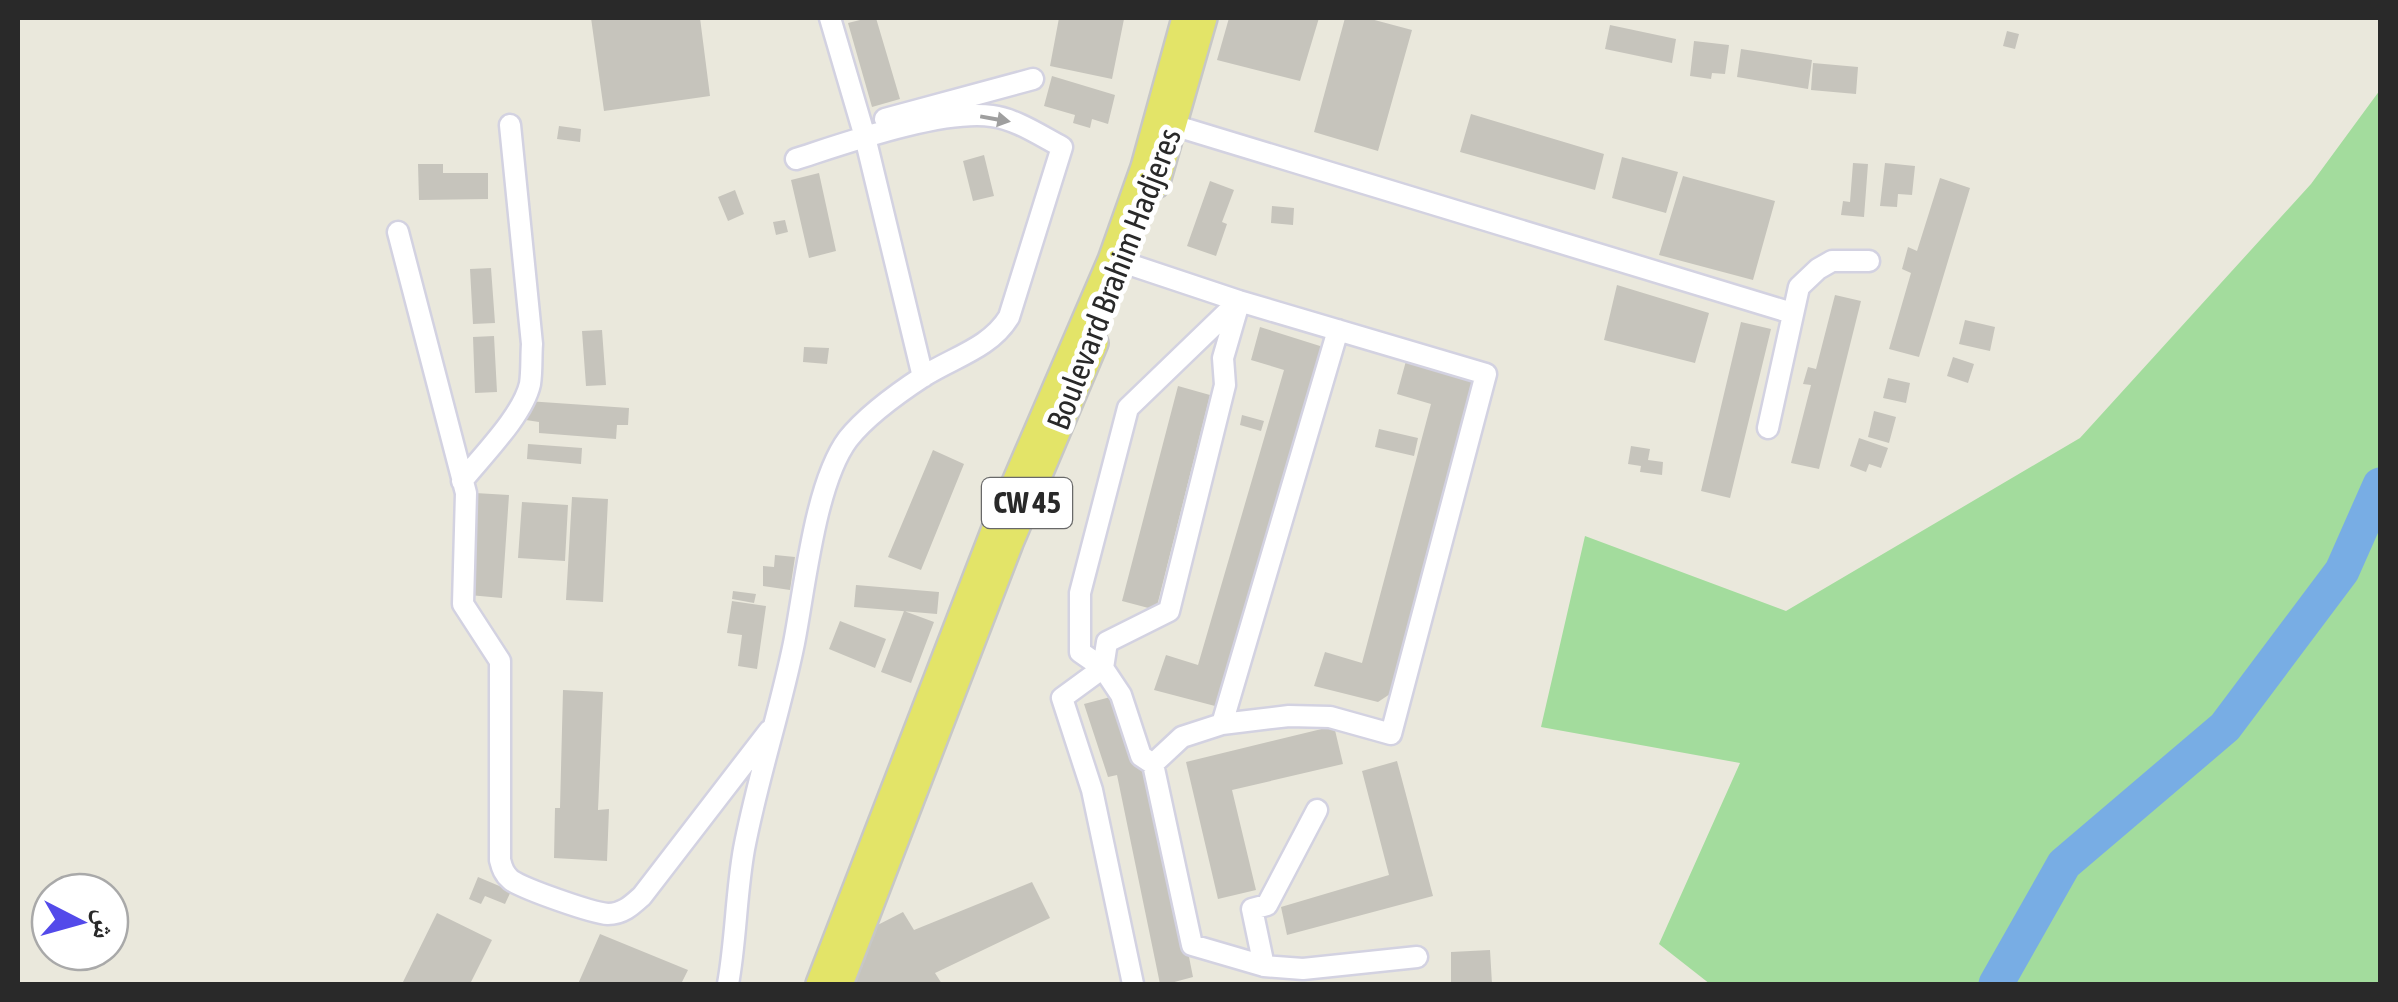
<svg xmlns="http://www.w3.org/2000/svg" width="2398" height="1002" font-family="'Asap Condensed','Noto Naskh Arabic',sans-serif">
	<style>
		.green { fill: #a3dc9d }
		.lines { fill: none; stroke-linecap: round; stroke-linejoin: round }
		.river { stroke: #78ade4; stroke-width: 35 }
		.building { fill: #c6c4bc }
		.minor-casing { stroke: #d3d2e1; stroke-width: 25 }
		.major-casing { stroke: #c7c7c7; stroke-width: 30 }
		.minor { stroke: #fff; stroke-width: 20 }
		.major { stroke: #e3e468; stroke-width: 25 }
		.oneway { fill: #9f9f9f }
		.labels { text-anchor: middle; stroke-width: 10; stroke-linejoin: round; paint-order: stroke }
		.shield { fill: #fff; stroke: #696969; stroke-width: 2.5 }
		.shield-label { font-size: 30px; font-weight: bold; fill: #292929 }
		.street-label { font-size: 32px; fill: #292929; stroke: #fff }
	</style>
	<rect width="100%" height="100%" fill="#eae8dc"/>
	<!-- green -->
	<path class="green" d="M2380,90v894h-670l-51,-40 81,-181 -199,-36 44,-191 201,75 294,-173 231,-254z"/>
	<g class="lines">
		<!-- river -->
		<path class="river" d="M1996,984l68,-120 161,-137 117,-156 38,-86"/>
	</g>
	<!-- building -->
	<path class="building" d="M591,18h109l10,78 -106,15z
		M868,18h8l24,81 -28,8 -24,-84z
		M1059,18l65,1 -12,60 -62,-13z
		M1229,18h90l-19,63 -83,-21z
		M1345,18h22l45,12 -34,121 -64,-19z
		M1610,25l66,14 -4,24 -67,-14z
		M2007,31l12,3 -4,15 -12,-3z
		M1694,41l35,4 -4,29 -13,-1 -1,6 -21,-3z
		M1741,49l71,11 -4,29 -71,-12z
		M1813,63l45,4 -2,27 -45,-4z
		M1052,76l63,19 -7,29 -16,-5 -2,9 -17,-5 2,-8 -31,-9z
		M1471,114l133,40 -9,36 -135,-38z
		M559,126l22,3 -1,13 -23,-3z
		M984,155l10,41 -21,5 -10,-40z
		M1622,157l56,15 -12,41 -54,-15z
		M1853,163l15,1 -4,53 -23,-2 2,-14 7,1z
		M1885,163l30,3 -3,29 -14,-1 -1,13 -17,-1z
		M418,164h25v9h45v26l-69,1z
		M819,173l17,78 -27,7 -18,-78z
		M1683,176l92,25 -22,79 -94,-25z
		M1940,178l30,10 -51,169 -30,-8 22,-76 -9,-4 6,-22 9,4z
		M1210,181l24,9 -12,32 5,2 -11,32 -29,-10z
		M735,190l9,24 -16,7 -10,-24z
		M1272,206l22,2 -1,17 -22,-2z
		M785,220l3,12 -12,3 -3,-13z
		M491,268l4,55 -22,1 -3,-55z
		M1617,285l92,28 -14,50 -91,-23z
		M1835,295l26,6 -42,168 -28,-6 20,-78 -8,-1 5,-17 8,2z
		M1965,320l30,7 -5,24 -31,-7z
		M1741,322l30,7 -41,169 -29,-7z
		M1260,327l60,19 3,7 -101,347 -7,6 -61,-16 12,-35 32,10 86,-295 -33,-10z
		M602,330l4,55 -20,1 -4,-55z
		M494,336l3,56 -22,1 -2,-56z
		M804,347l25,1 -2,16 -24,-2z
		M1953,357l21,7 -6,19 -21,-7z
		M1406,361l66,21 -82,312 -12,8 -64,-16 11,-34 37,11 69,-259 -34,-10z
		M1888,378l22,5 -4,20 -23,-5z
		M1178,386l32,9 -54,215 -34,-9z
		M527,401l102,7 -1,17h-11l-1,14 -77,-6v-11l-13,-2z
		M1874,411l22,6 -7,26 -21,-6z
		M1242,415l22,6 -3,10 -21,-6z
		M1379,429l39,9 -4,18 -39,-9z
		M1859,438l29,10 -7,20 -12,-4 -3,8 -16,-6z
		M528,444l54,4 -1,16 -54,-5z
		M1631,446l19,3 -2,11 15,2 -1,13 -22,-3 1,-6 -13,-2z
		M933,450l31,14 -43,106 -33,-13z
		M475,493l34,2 -7,103 -33,-3z
		M572,497l36,2 -5,103 -37,-2z
		M522,502l46,3 -3,56 -47,-3z
		M775,555l20,2 -5,33 -27,-4v-20l11,1z
		M856,585l83,7 -2,22 -83,-7z
		M733,591l23,3 -2,9 -22,-4z
		M732,601l34,5 -9,63 -19,-3 4,-31 -15,-2z
		M904,611l30,11 -23,61 -30,-11z
		M840,621l46,18 -11,29 -46,-19z
		M563,690l40,2 -5,118 11,-1 -2,52 -53,-3 1,-50h5z
		M1118,695l33,71 42,211 -26,7h-7l-43,-209 -9,2 -24,-73z
		M1334,726l9,38 -111,26 24,100 -38,9 -32,-137z
		M1397,761l36,135 -146,39 -6,-28 108,-32 -27,-104z
		M478,877l33,14 -6,13 -20,-8 -4,8 -12,-5z
		M1032,882l18,36 -115,55 7,11h-100l20,-51 41,-21 11,18z
		M437,913l55,27 -22,44h-68z
		M600,934l88,36 -7,14h-103z
		M1490,950l2,34h-41v-32z"/>
	<g class="lines">
		<defs>
			<path id="minor" d="M830,18l35,119 58,240
				M885,119l148,-40
				M1163,122l629,191
				M398,232l68,261 -3,111 37,57v199c2,8 4,14 11,20 13,9 81,33 97,34 15,0 24,-9 34,-18l127,-165
				M1128,264l111,37 247,73 -95,360 -61,-17 -41,-1 -67,8 -40,13 -29,27 39,181 72,21 39,3 114,-12
				M1768,428l31,-141 19,-18 14,-8h37
				M462,481c21,-26 61,-66 68,-97 2,-13 1,-27 2,-40l-22,-219
				M1222,724l116,-394
				M1153,764l-12,-8 -20,-61 -18,-27 4,-26 62,-31 56,-226 -2,-27 16,-55
				M1264,966l-12,-57 15,-4 50,-95
				M728,984c8,-44 8,-90 16,-135 13,-69 36,-137 50,-206 11,-56 21,-160 54,-204 19,-24 50,-46 76,-63 30,-19 66,-28 85,-59l53,-170c-21,-11 -46,-28 -70,-31 -51,-7 -146,27 -196,43
				M1133,984l-41,-194 -30,-92 41,-30 -23,-16v-59l48,-185 111,-107"/>
			<path id="major" d="M1156,185l48,-167
				M819,984l175,-453 117,-271 33,-93 41,-149
				M840,984l170,-441 85,-200"/>
		</defs>
		<!-- minor casing -->
		<use href="#minor" class="minor-casing"/>
		<!-- major casing -->
		<use href="#major" class="major-casing"/>
		<!-- minor -->
		<use href="#minor" class="minor"/>
		<!-- major -->
		<use href="#major" class="major"/>
	</g>
	<!-- one-way arrows -->
	<defs><path id="oneway-solid" d="M-6-.8H1V-3.2L6.5 0L1 3.2V.8H-6Z" transform="scale(2.5)"/></defs>
	<use class="oneway" href="#oneway-solid" transform="translate(995 119) rotate(10)"/>
	<g class="labels">
		<!-- shield labels -->
		<rect class="shield" x="982" y="478" width="90" height="50" rx="8"/>
		<g class="shield-label">
			<text x="1027" y="513">CW 45</text>
		</g>
		<!-- street labels -->
		<g class="street-label">
			<text transform="translate(1114 279) rotate(-69)" y="11">Boulevard Brahim Hadjeres</text>
		</g>
	</g>
	<!-- border -->
	<rect width="2398" height="1002" fill="none" stroke="#292929" stroke-width="40"/>
	<!-- north arrow -->
	<g transform="translate(80 922) rotate(96)"><circle r="48" fill="#ffffff" stroke="#a9a9a9" stroke-width="2.5"/>
	<path d="M0-8L18 38L0 25L-18 38Z" fill="#534aea"/>
	<text y="-15" font-size="28" font-weight="bold" text-anchor="middle" fill="#292929">ش</text>
	</g>
</svg>
